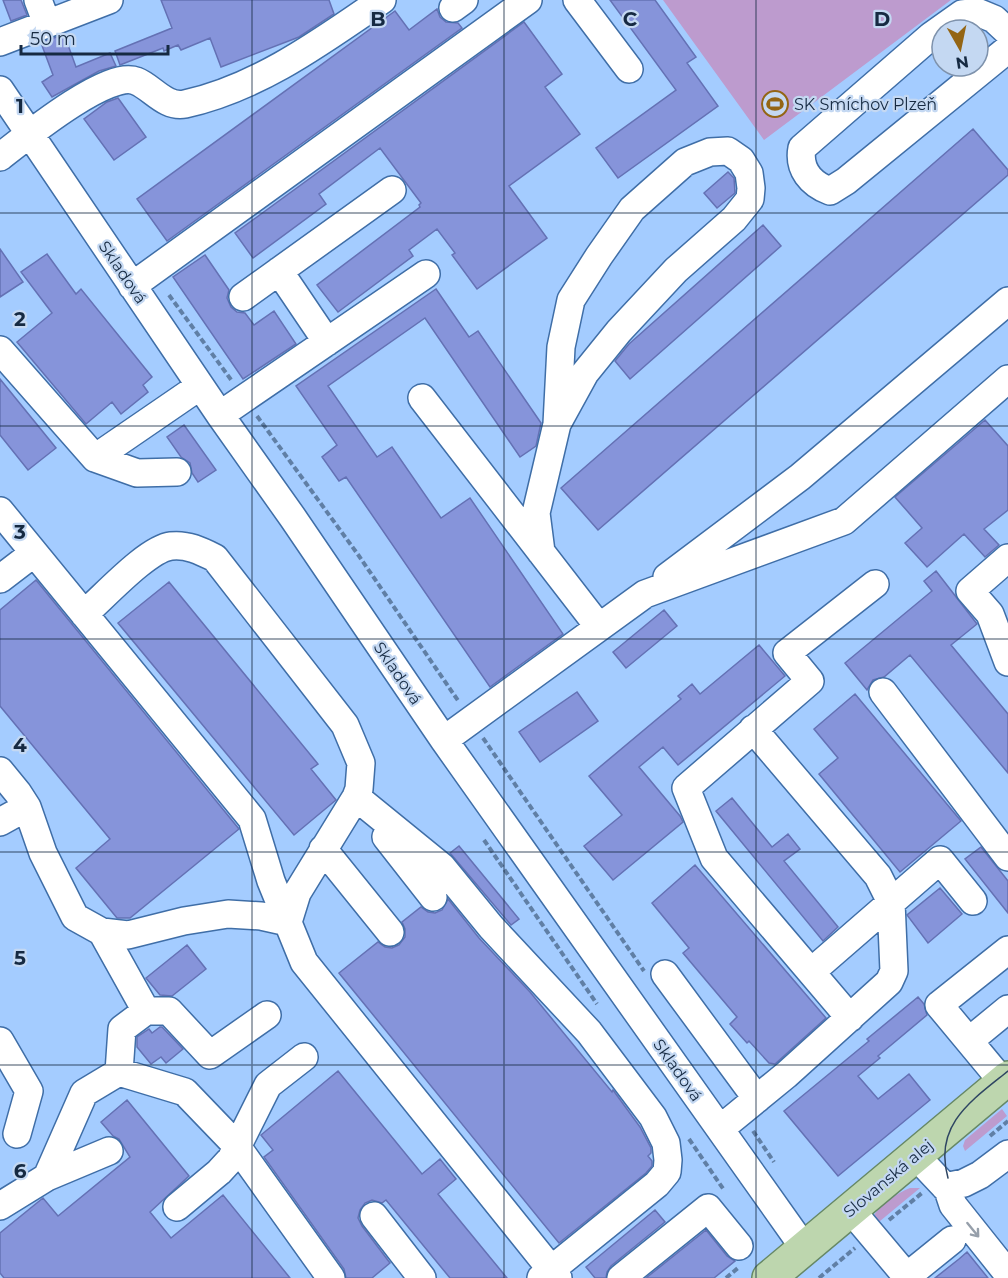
<svg xmlns="http://www.w3.org/2000/svg" width="1008" height="1278" font-family="Montserrat,sans-serif">
	<style>
		.green { fill: #bd9bce }
		.building { fill: #8694da; stroke: #6471b4; stroke-width: 1.5 }
		.lines { fill: none; stroke-linecap: round; stroke-linejoin: round }
		.minor-casing { stroke: #3f6ea7; stroke-width: 30 }
		.major-casing { stroke: #668865; stroke-width: 36 }
		.path { stroke: #607fa5; stroke-width: 4; stroke-dasharray: 6 3; stroke-linecap: butt }
		.minor { stroke: #fff; stroke-width: 27 }
		.major { stroke: #bdd6ae; stroke-width: 33 }
		.tram { stroke: #2e4562; stroke-width: 1.5 }
		.oneway { stroke: #969faa }
		.grid { fill: none; stroke: #162a42; stroke-width: 1.5; stroke-opacity: 0.55 }
		.labels { text-anchor: middle; stroke-width: 4.5; stroke-linejoin: round; paint-order: stroke }
		.poi-label { font-size: 16px; fill: #162a42; stroke: #c4d8f2; text-anchor: start }
		.street-label { font-size: 16px; fill: #162a42; stroke: #c4d8f2 }
		.grid-label { font-size: 20px; text-anchor: middle; font-weight: bold; fill: #162a42; stroke: #c4d8f2; stroke-width: 4.5; stroke-linejoin: round; paint-order: stroke }
	</style>
	<rect width="100%" height="100%" fill="#a4ccff"/>
	<!-- green -->
	<path class="green" d="M663,0h288l-187,140z
		M1002,1109l5,7 -42,35 -2,-5 2,-6z
		M910,1188h10l-46,38 -2,-6c4,-13 25,-27 38,-32z"/>
	<!-- building -->
	<path class="building" d="M3,0h18l6,15 -16,6z
		M161,0h168l5,14 -35,23 -78,30 -11,-29 -29,12 -3,-5 -14,6 -1,-3 -43,17 -5,-14 57,-23z
		M610,0h45l41,57 -9,6 31,43 -100,72 -22,-30 80,-58z
		M437,9l3,8 6,5 12,1 4,5 -295,213 -30,-42 258,-188 14,19z
		M524,22l38,52 -17,13 35,47 -71,52 38,52 -70,51 -25,-34 3,-2 -18,-24 -28,21 4,6 -75,56 -21,-27 103,-78 -1,-2 2,-2 -41,-55 -61,46 7,10 -73,54 -18,-25z
		M64,34l12,33 34,-14 6,13 -17,5 -47,26 -10,-15 11,-7 -12,-32z
		M118,98l28,39 -32,23 -30,-41 23,-17z
		M973,129l35,41v5l-410,355 -37,-42z
		M728,172l6,6 1,15 -18,15 -13,-15z
		M763,225l18,21 -151,133 -15,-18 14,-17z
		M0,249l23,33 -23,15z
		M47,254l29,40 5,-5 71,88 -9,8 5,7 -27,22 -9,-12 -26,22 -69,-82 35,-29 -31,-41z
		M205,255l24,35 -2,8 4,9 6,5 8,1 9,12 20,-14 22,33 -53,35 -70,-102z
		M436,289l33,48 9,-6 63,92 -5,23 -16,11 -95,-139 -97,68 49,71 15,-10 49,71 29,-20 93,136 -73,53 -144,-210 -7,4 -17,-24 15,-12 -41,-59z
		M0,379l56,69 -28,22 -28,-35z
		M985,420l23,26v64l-24,19 15,16 -14,12 -21,-23 -37,33 -22,-24 17,-15 -27,-31z
		M184,425l32,45 -18,12 -6,-9 -2,-10 -9,-6 -14,-20z
		M936,571l41,53 -26,21 57,69v59l-98,-118 -26,22 -11,3 -6,10 -22,-27 87,-72 -8,-10z
		M36,580l203,249 -109,89h-13l-41,-50 34,-29 -110,-133v-96z
		M169,582l149,182 -7,5 25,31 -42,35 -176,-212z
		M664,610l13,16 -51,42 -13,-16z
		M759,645l26,31 -107,89 -15,-18 -24,20 41,49 3,6 -70,58 -29,-34 38,-31 -33,-39 92,-77 -3,-3 14,-12 8,10z
		M577,692l21,29 -58,41 -21,-30z
		M855,694l106,127 -61,51 -81,-98 19,-16 -24,-29z
		M732,798l40,49 16,-13 12,15 -16,12 54,66 -15,14 -107,-130z
		M459,846l60,73 -8,6 -61,-72z
		M981,847l27,34v32l-43,-54z
		M695,865l131,153 -51,46 -6,-1 -20,-22 -2,2 -17,-19 7,-7 -54,-64 6,-5 -37,-45z
		M940,888l22,26 -34,29 -21,-28z
		M448,899l31,39 51,54 82,100 1,-2 27,37 11,21v5l-3,3 4,5v5l-6,7 -87,70 -220,-270 39,-31 7,5 7,1 7,-3 6,-8v-8l-3,-7 19,-15 7,5 7,1 7,-3z
		M187,945l19,24 -34,27 -12,-1 -14,-17z
		M918,997l6,7 3,11 -49,41 2,2 -22,18 20,23 31,-25 21,26 -92,76 -54,-65 85,-70 -2,-2z
		M160,1027h2l21,22 -17,14 -5,-6 -10,7 -14,-17v-10l12,-8 3,4z
		M338,1071l84,103 18,-15 16,20 -18,15 69,84h-57l-64,-78 -4,3 -10,-3 -7,3 -5,7 -2,8 4,8 28,37 -18,15h-26l-2,-9 -80,-112 9,-7 -12,-15z
		M127,1100l62,76 -39,36 21,26 52,-43 67,83h-286l-4,-5v-40l43,-35 15,18 72,-59 -11,-18 -6,-3 -12,-14z
		M655,1210l10,12 -54,44 -4,6 -1,6h-11l-9,-11z
		M706,1230l21,26 8,5 -21,17h-68z
		M967,1252l21,26h-53l24,-19z"/>
	<g class="lines">
		<defs>
			<path id="minor" d="M38,0l9,24
				M577,0l52,69
				M453,8l11,-8
				M1008,32l-14,-13 -17,-7 -15,2 -31,22 -129,112c-4,21 9,36 28,43l16,-10 162,-132
				M0,42l109,-42
				M0,90l220,325 73,103 151,222 361,509
				M0,157c23,-18 108,-88 136,-76 16,6 29,27 49,23 73,-16 136,-62 197,-104
				M279,271l48,71
				M132,286l396,-286
				M243,297l149,-107
				M0,350l95,108 42,15 40,-1
				M422,398l177,229
				M220,415l206,-141
				M95,458l105,-72
				M0,511l252,308 19,62 33,81 254,316
				M541,552l-5,-39 21,-89 28,-51 34,-42 57,-61 58,-51 16,-20 1,-11 -2,-15 -8,-13 -13,-9 -18,1 -25,10 -53,47 -33,47 -28,44 -10,47 -4,77
				M1008,558l-38,33 20,23 18,48
				M667,577l133,-100 208,-176
				M0,579l34,-26
				M883,692l125,165
				M444,740l201,-146 199,-73 164,-142
				M0,771l18,22 9,14 16,46 32,64 27,15 26,3 56,-14 44,-7 33,2 27,6 9,-29 59,-96 3,-8 2,-26 -16,-38 -130,-167c-14,-7 -28,-14 -44,-12 -24,3 -67,51 -87,68
				M356,797l86,70 49,60 98,105 64,85 13,26 2,17 -1,12 -10,12 -116,94
				M0,822l27,-15
				M386,837l47,60
				M323,849l67,83
				M102,932l44,79
				M811,972l129,-112 33,41
				M665,974l92,125
				M850,1018l-136,-160 -28,-70 124,-107 -23,-28 88,-69
				M0,1041l29,50 -12,43
				M969,1041l39,-32
				M119,1072l3,-43 24,-18h23l41,44 57,-40
				M1003,1082l-64,-77 69,-55
				M720,1129l66,-54 103,-93 5,-11 -3,-69 -13,-26 -125,-147
				M915,1155l33,35 5,15 55,69
				M47,1177l62,-26
				M945,1187l19,-4 16,-8 28,-21
				M0,1206l47,-29 37,-84 35,-21 66,20 51,53 95,133
				M177,1207l42,-35 12,-13 37,-74 36,-28
				M850,1209l58,69
				M374,1216l48,62
				M621,1278l87,-70 31,38
				M905,1278l47,-38"/>
			<path id="major" d="M769,1278l239,-200"/>
		</defs>
		<!-- minor casing -->
		<use href="#minor" class="minor-casing"/>
		<!-- major casing -->
		<use href="#major" class="major-casing"/>
		<!-- path -->
		<path class="path" d="M169,295l63,86
			M257,416l102,140 100,146
			M483,738l161,233
			M484,840l113,164
			M753,1131l21,31
			M990,1136l18,-15
			M689,1139l35,51
			M889,1220l33,-27
			M726,1278l12,-10
			M819,1278l36,-30"/>
		<!-- minor -->
		<use href="#minor" class="minor"/>
		<!-- major -->
		<use href="#major" class="major"/>
		<!-- tram -->
		<path class="tram" d="M948,1178c-15,-53 24,-78 60,-107"/>
	</g>
	<!-- one-way arrows -->
	<defs><path id="oneway-shaft" d="M-6 0H5M1.5-3L5.5 0L1.5 3" fill="none" stroke-width="1.6" stroke-linecap="round" stroke-linejoin="round" transform="scale(1.5)"/></defs>
	<use class="oneway" href="#oneway-shaft" transform="translate(973 1230) rotate(51)"/>
	<!-- grid -->
	<path class="grid" d="M252,0v1278M504,0v1278M756,0v1278M0,213h1008M0,426h1008M0,639h1008M0,852h1008M0,1065h1008"/>
	<!-- icons -->
	<defs>
		<symbol id="stadium-ring" viewBox="-11 -11 22 22"><circle r="9.5" fill="#c4d8f2" stroke="#946514" stroke-width="1.5"/><path d="M0-5a6.5 5 0 1 0 0 10a6.5 5 0 1 0 0-10ZM-3.5-1.8h7v3.6h-7Z" fill="#946514"/></symbol>
	</defs>
	<g fill-rule="evenodd">
		<use href="#stadium-ring" x="760" y="89" width="30" height="30"/>
	</g>
	<g class="labels">
		<!-- poi labels -->
		<g class="poi-label">
			<text x="794" y="110">SK Smíchov Plzeň</text>
		</g>
		<!-- street labels -->
		<g class="street-label">
			<text transform="translate(123 272) rotate(56)" y="6">Skladová</text>
			<text transform="translate(398 673) rotate(56)" y="6">Skladová</text>
			<text transform="translate(678 1070) rotate(55)" y="6">Skladová</text>
			<text transform="translate(888 1178) rotate(-40)" y="6">Slovanská alej</text>
		</g>
	</g>
	<g class="grid-label">
		<text x="378" y="26">B</text>
		<text x="630" y="26">C</text>
		<text x="882" y="26">D</text>
		<text x="20" y="113">1</text>
		<text x="20" y="326">2</text>
		<text x="20" y="539">3</text>
		<text x="20" y="752">4</text>
		<text x="20" y="965">5</text>
		<text x="20" y="1178">6</text>
	</g>
	<!-- north arrow -->
	<g transform="translate(960 48) rotate(171)"><circle r="28" fill="#c4d8f2" stroke="#7e92ac" stroke-width="1.5"/>
	<path d="M0-4.5L10 22L0 15L-10 22Z" fill="#946514"/>
	<text y="-9" font-size="16" font-weight="bold" text-anchor="middle" fill="#162a42">N</text>
	</g>
	<!-- scale -->
	<path d="M21 45v9h147v-9" fill="none" stroke="#162a42" stroke-width="3"/>
	<text x="30" y="45" font-size="18" fill="#162a42" stroke="#c4d8f2" stroke-width="4.5" paint-order="stroke">50 m</text>
</svg>
